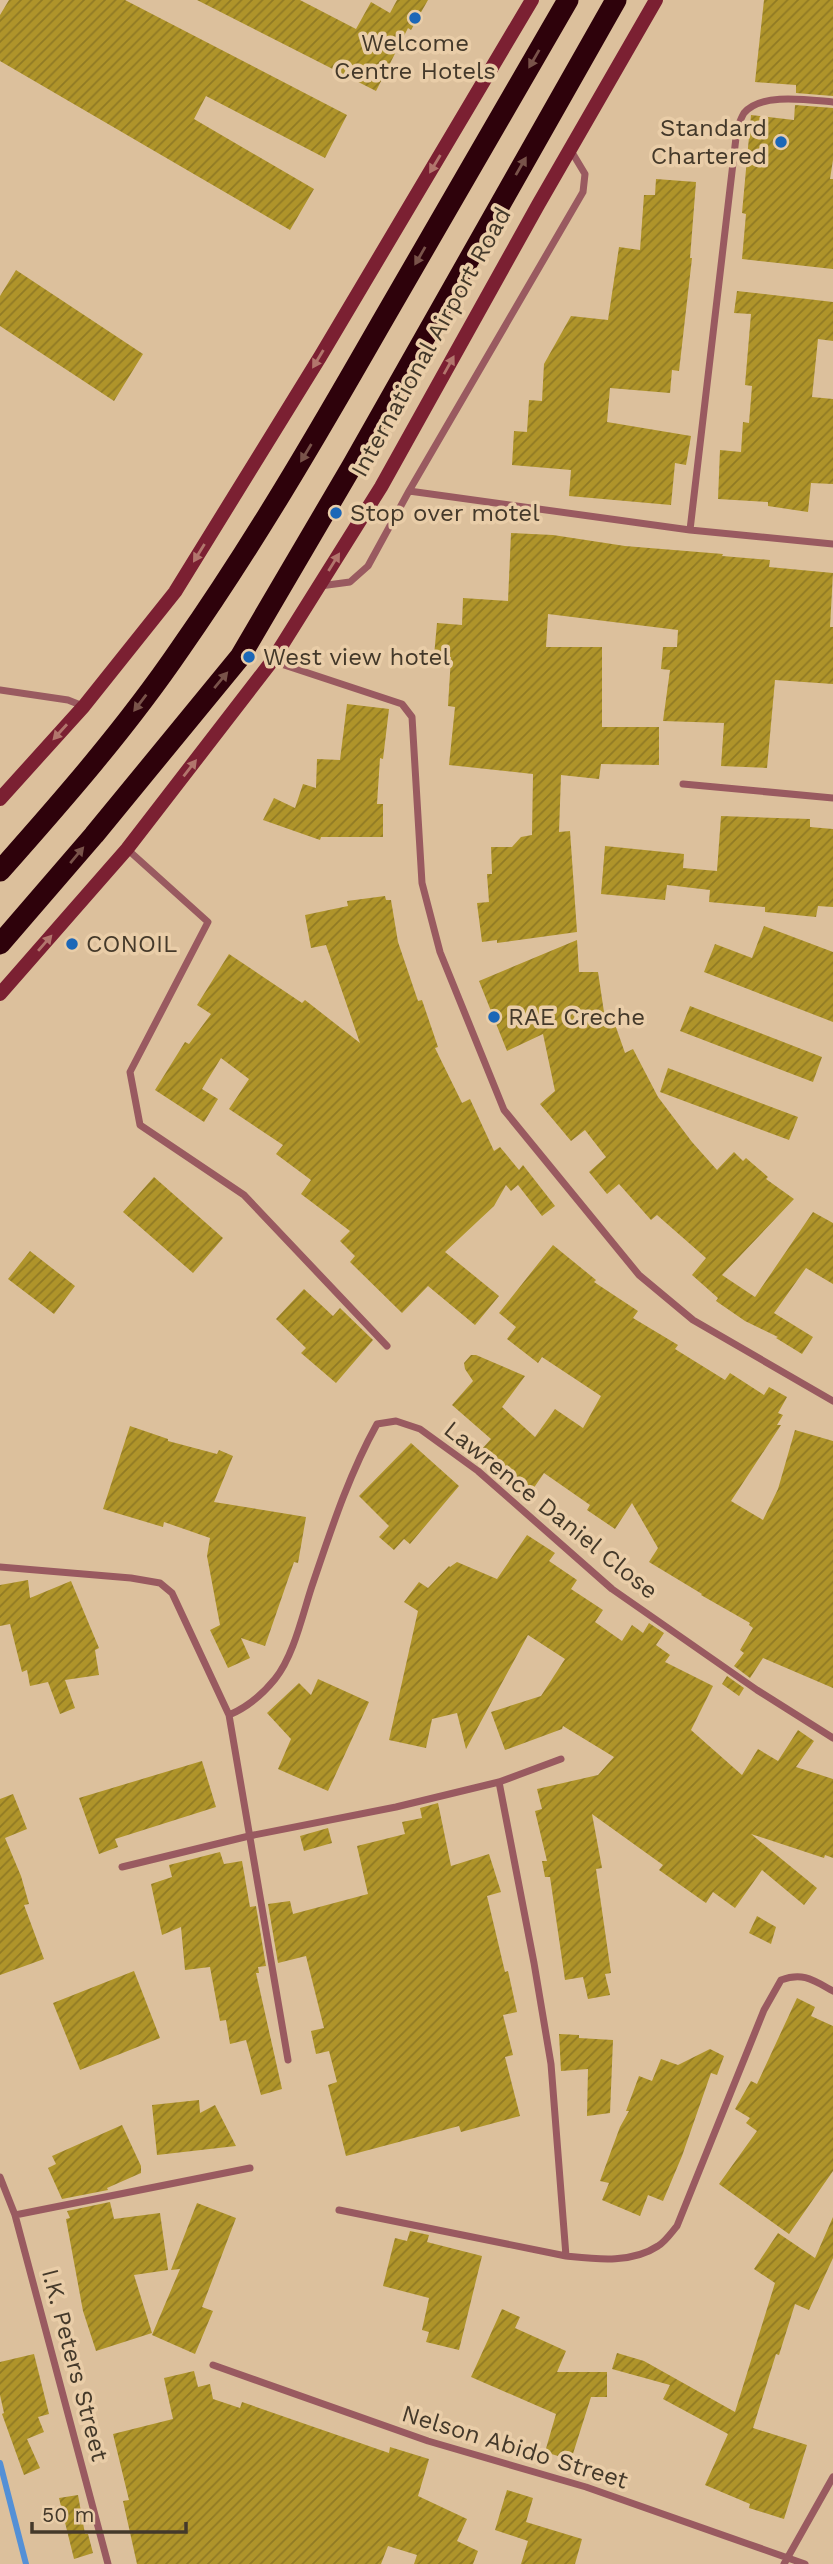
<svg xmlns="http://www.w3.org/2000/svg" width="833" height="2564" font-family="'Work Sans',sans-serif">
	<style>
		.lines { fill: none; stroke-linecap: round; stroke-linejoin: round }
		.stream { stroke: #5490d6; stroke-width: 6 }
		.building { fill: url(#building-hatch) }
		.minor { stroke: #995a60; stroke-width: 7 }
		.secondary { stroke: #7b2032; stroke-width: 14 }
		.motorway { stroke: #2e020b; stroke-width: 21 }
		.oneway { fill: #79534a }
		.oneway2 { fill: #b2766d }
		.poi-dot { fill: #1c67b7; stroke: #e9cda8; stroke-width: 2.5 }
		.labels { text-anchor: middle; stroke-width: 7; stroke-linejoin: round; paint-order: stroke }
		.poi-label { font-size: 24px; fill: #44392a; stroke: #e9cda8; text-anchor: start }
		.street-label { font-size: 24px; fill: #44392a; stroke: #e9cda8 }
	</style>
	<defs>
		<pattern id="building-hatch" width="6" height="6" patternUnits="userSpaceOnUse" patternTransform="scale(1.75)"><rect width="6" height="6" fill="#af942a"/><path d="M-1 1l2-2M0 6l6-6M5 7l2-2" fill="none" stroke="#907a24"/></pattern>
	</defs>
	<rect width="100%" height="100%" fill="#dcc09c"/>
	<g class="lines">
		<!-- stream -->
		<path class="stream" d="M0,2463l26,101"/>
	</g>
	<!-- building -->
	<path class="building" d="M9,0h116l222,115 -22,43 -119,-62 -12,23 120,70 -24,41 -290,-169v-46z
		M197,0h103l56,29 15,-27 19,11 7,-13h31l-17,30 -3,-2 -32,63z
		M764,0h69v96l-37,-3v-8l-41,-3z
		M795,105l38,3v52l-3,19h3v90l-91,-10 4,-45 -4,-1 9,-98 43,5z
		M656,179l40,3 -6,76h2l-13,113 -7,-1 -2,23 -60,-5 -3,34 84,14 -5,29 -11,-2 -4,42 -102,-9 2,-26 -59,-5 2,-34 13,1 2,-32 13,1 2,-37 27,-48 37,4 11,-73 21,3 4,-55h11z
		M16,270l127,84 -29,47 -114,-75v-30z
		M737,291l96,11v39l-15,-2 -6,58 21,2v85l-22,-1 -3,29 -40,-6v-4l-50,-3 2,-49 21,2 2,-30 6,1 3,-37 -7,-1 6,-71 -17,-1z
		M511,533l42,2 72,11 98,8 -1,2 48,4 -1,7 64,6 -3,54h3v57l-58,-4 -8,88 -46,-2 3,-43 -61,-2 7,-51 -9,-1 2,-22h14l1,-17 -130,-16 -2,33h56v80h57v38l-58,-1 -2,15 -38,-4 -2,57 11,-1 7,101 -80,11v-3l-15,2 -5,-39 12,-1 -2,-28h5l-1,-27h21l9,-10 11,-2 1,-61 -84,-9 6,-58 -7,-1 3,-49 -17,-1 3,-33 25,2 1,-27 45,3z
		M347,704l42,5 -6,50 -3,-1 -3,46h6v33h-62l-1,3 -57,-20 11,-22 21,10 8,-24 13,4 1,-29 23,1z
		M721,816l89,3v8l23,2v78l-15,-1 -2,11 -51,-5v-5l-56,-5 1,-12 -43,-5 -2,15 -64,-6 4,-48 79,8 -1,14 34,3z
		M385,896l1,4h5l7,42 20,59 4,-1 16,47 -3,1 27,55 8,-4 24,52 6,-4 19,23 4,-5 32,41 -13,10 -24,-31 -7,6 -5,-6 -12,21 -49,46 54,44 -24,29 -47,-39 -26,27 -52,-51 5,-6 -15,-15 10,-10 -49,-37 10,-14 -35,-26 7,-9 -54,-36 20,-30 -28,-21 -19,31 16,10 -14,23 -49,-32 30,-48 4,2 22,-30 -14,-9 32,-51 73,49 3,-3 55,43 -34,-98 -15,3 -6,-33 43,-9 -1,-5z
		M764,926l69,26v70l-129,-50 11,-28 37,14z
		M577,940l2,32h19l6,40 6,-2 15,43 8,-4 25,48 34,45 25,28 17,-18 9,9 3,-3 22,19 -2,2 28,20 -72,76 33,22 58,-85 20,11v61l-27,-16 -32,45 39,24 -11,17 -26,-16 2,-1 -33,-16 -29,-20 2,-3 -26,-23 14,-17 -49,-43 -6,5 -32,-36 -12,10 -18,-22 17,-15 -21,-27 -14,11 -31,-37 15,-13 -12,-57 -36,17 -28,-70z
		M690,1006l132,51 -9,25 -133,-51z
		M668,1068l130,49 -9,23 -129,-48z
		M154,1177l69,61 -30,35 -70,-61z
		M553,1245l43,35 -2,2 44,29 -5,7 45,27 -3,4 50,31 5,-7 34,22 5,-8 18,10 -9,16 5,2 -6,10h4l-50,76 32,19 15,-31 17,-59 38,11v247l-70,-30 -13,20 -16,-12 10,-13 -4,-3 13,-22 -4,-3 1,-2 -49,-28 1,-1 -53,-32 9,-14 -26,-45 -17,26 -28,-19 3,-5 -46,-32 -13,19 -50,-42 10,-11 -39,-34 21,-24 -8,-12 -1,-6 7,-8h5l49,21 -23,31 33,30 20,-28 28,19 18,-32 -59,-39 -4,6 -31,-24 9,-12 -17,-14z
		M30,1251l45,35 -21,28 -46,-35z
		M304,1289l29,27 7,-8 33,32 -37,43 -35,-30 5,-5 -30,-29z
		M130,1426l38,13v2l49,13 2,-4 14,6 -19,46 92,15 -8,46 -4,-1 -29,84 -24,-8 9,20 -22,10 -18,-38 10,-5 -13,-69 3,-18 -46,-16 -1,5 -60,-18z
		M411,1443l48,43 -49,58 -6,-5 -10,11 -15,-13 10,-11 -30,-30z
		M527,1535l28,18 -6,8 28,19 -6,9 32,21 -8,12 27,19 10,-16 11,8 6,-10 15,10 -8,12 14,10 -5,7 48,24 -22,44 51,45 16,-26 20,12 20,-31 16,11 -18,26 37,12v79l-8,-3 -1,3 -73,-24 66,54 -13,17 -42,-35 -27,38 -22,-16 -7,11 -47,-33 4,-5 -71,-51 10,54 -6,1 15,104 -6,1 5,21 -22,4 -5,-22 -18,3 -15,-103h-5l-3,-16h5l-12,-50 7,-2 -5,-20 61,-14 16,-18 -51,-31 -1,3 -57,21 -14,-38 50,-16 24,-37 -37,-24 -62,114 -9,-36 -25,6 -6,29 -37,-8 29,-129 -14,-9 15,-20 9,6 21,-22 1,1 7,-5 40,17z
		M28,1580l2,18 41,-17 28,67 -4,2 4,25 -34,5 10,28 -15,6 -12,-32 -18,4 -3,-16 -5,2 -12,-48 -10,2v-41z
		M727,1676l17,12 -5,8 -17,-12z
		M318,1679l51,23 -41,89 -50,-22 13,-30 -24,-26 32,-30 12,12z
		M202,1761l14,46 -101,32 3,8 -19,7 -20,-56z
		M13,1794l14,35 -22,9 16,38 8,28 -5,1 20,54 -44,16v-176z
		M438,1803l13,63 38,-12 12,38 -14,4 18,76 3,-1 9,41 -14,3 10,40 -8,2 15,59 -59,16 -2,-6 -113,30 -18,-71 9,-3 -8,-31 -13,3 -5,-23 13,-3 -18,-72 -28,7 -10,-59 22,-3 3,13 75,-20 -11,-48 48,-12 -3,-12 20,-4 -2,-10z
		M328,1828l4,15 -28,8 -4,-15z
		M220,1852l4,12 18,-3 8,46 6,-1 10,60 -8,1 1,6h-3l26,116 -21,6 -15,-55 -16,4 -4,-24 -6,1 -10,-54 -25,3 -4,-43 -19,8 -11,-51 21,-7 -3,-12z
		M757,1916l19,11 -5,17 -22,-11z
		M134,1971l26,67 -80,32 -27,-67z
		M797,1998l18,9 -4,9 22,10v145l-44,63 -70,-50 38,-53 -11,-8 4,-5 -15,-9 16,-28 6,3z
		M559,2034l20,1v3l34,2 -3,73 -23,3 1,-47 -27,2z
		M710,2049l14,7 -7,19 -6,-2 -29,83 -19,45 -15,-6 -8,21 -38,-16 7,-17 -9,-2 20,-54 9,-16h-3l13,-35 13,5 9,-22 17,6z
		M199,2100l1,13 15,-8 21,41 -79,9 -5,-50z
		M122,2125l19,41v7l-34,15 1,2 -46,9 -14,-31 8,-4 -4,-8z
		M110,2202l4,17 46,-6 8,57 -34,5 18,58 -56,18 -13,-40 -17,-92 4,-1 -3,-7z
		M197,2203l39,15 -34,89 11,4 -18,43 -43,-19 28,-66 -9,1z
		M833,2217v41l-24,52 -14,-6 -16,51 -3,-1 -23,74 54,17 -23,74 -35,-11 1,-4 -45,-19 23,-51 -65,-35 7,-14 -58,-16 5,-16 27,8 91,51 40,-129 -21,-14 24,-36 37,25z
		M410,2231l19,4 -2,7 55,14 -23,94 -33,-8 3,-10 -7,-2 7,-32 -46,-12 12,-48 12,3z
		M502,2309l18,8 -5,11 51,23 -9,21h50v25h-16l-20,63 -26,-8 11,-38 -85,-37z
		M34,2354l15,60 -11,3 6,15 -17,7 13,29 -16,7 -22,-61 2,-1 -4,-18v-33z
		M194,2371l4,16 12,-3 3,15 27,9 2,-6 147,51 1,-6 39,12 -11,37 49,23 -10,22 21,10 -5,13h-59l3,-9 -29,-9 -7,18h-244l-14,-63 6,-1 -16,-66 60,-15 -9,-41z
		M507,2490l26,8 -7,24 56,17 -7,25h-54l7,-23 -33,-11z
		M78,2495l7,39h3l5,19 -19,6 -15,-61z"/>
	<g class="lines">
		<!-- minor -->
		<path class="minor" d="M409,491l281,39 143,14
			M690,530l47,-401c2,-5 4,-11 7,-16 17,-21 65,-13 89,-11
			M320,586l30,-4 18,-16 41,-75 174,-299 2,-18 -15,-25
			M272,661l130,43 10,13 10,166 18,69 64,158 135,165 54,45 140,81
			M0,690l68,10 15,6
			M683,784l150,14
			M127,849l81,73 -78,150 10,53 104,70 143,151
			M0,1567l131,11 29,5 12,10 57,122 59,345
			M229,1715c19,-8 33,-20 46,-36 18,-22 27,-62 36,-90 19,-56 37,-113 66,-165l19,-3 24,8 58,42 134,118 145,101 76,48
			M499,1782l35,181 17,101 15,192
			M122,1867l127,-31 147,-29 103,-25 62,-23
			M0,2177l15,38 93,349
			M339,2210l227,46c29,3 65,8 92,-10 7,-4 13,-13 19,-20l87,-216 17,-30c22,-8 32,0 52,11
			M15,2215l235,-47
			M213,2365l215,76 158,46 219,77
			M784,2564l49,-87"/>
		<!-- secondary -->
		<path class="secondary" d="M0,799l84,-93 91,-114 145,-235 212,-357
			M0,994l127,-145 145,-188 109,-174 157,-282 118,-205"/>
		<!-- motorway -->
		<path class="motorway" d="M0,871c63,-71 126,-143 180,-222 73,-104 137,-214 200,-324 63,-108 126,-216 188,-325
			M0,944l94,-109 146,-178 112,-191 264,-466"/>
	</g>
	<!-- one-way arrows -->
	<defs><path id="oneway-solid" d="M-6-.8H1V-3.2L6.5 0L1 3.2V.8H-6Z" transform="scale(1.75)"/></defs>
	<g class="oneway">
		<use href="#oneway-solid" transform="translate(534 59) rotate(120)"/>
		<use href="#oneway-solid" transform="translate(521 166) rotate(-60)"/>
		<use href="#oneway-solid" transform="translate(420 256) rotate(120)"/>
		<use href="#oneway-solid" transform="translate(306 453) rotate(121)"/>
		<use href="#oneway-solid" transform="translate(221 680) rotate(-50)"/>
		<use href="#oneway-solid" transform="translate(140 703) rotate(127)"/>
		<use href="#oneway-solid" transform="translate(77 855) rotate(-50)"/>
	</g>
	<g class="oneway2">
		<use href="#oneway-solid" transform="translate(435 164) rotate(121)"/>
		<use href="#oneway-solid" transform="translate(318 359) rotate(121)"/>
		<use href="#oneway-solid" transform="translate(449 365) rotate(-61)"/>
		<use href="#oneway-solid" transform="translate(199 553) rotate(122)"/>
		<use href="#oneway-solid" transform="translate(334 562) rotate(-58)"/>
		<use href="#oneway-solid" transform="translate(60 732) rotate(132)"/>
		<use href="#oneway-solid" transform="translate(190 768) rotate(-52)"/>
		<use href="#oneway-solid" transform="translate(45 943) rotate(-49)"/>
	</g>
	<!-- markers -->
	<g class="poi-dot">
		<circle cx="415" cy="18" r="7"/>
		<circle cx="781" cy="142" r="7"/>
		<circle cx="336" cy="513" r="7"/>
		<circle cx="249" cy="657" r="7"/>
		<circle cx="72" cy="944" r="7"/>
		<circle cx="494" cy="1017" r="7"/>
	</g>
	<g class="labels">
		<!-- poi labels -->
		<g class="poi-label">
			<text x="415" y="51" text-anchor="middle">Welcome<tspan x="415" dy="28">Centre Hotels</tspan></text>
			<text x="767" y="136" text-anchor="end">Standard<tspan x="767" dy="28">Chartered</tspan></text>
			<text x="350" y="521">Stop over motel</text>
			<text x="263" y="665">West view hotel</text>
			<text x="86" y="952">CONOIL</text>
			<text x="508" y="1025">RAE Creche</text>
		</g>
		<!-- street labels -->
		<g class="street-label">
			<text transform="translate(431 342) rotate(-61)" y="8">International Airport Road</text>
			<text transform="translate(551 1510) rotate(39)" y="8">Lawrence Daniel Close</text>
			<text transform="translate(75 2365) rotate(75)" y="8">I.K. Peters Street</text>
			<text transform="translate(515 2447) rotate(17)" y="8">Nelson Abido Street</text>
		</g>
	</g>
	<!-- scale -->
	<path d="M32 2522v10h154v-10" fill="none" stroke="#44392a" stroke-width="3.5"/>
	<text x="42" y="2522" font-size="21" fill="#44392a" stroke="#e9cda8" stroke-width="5" paint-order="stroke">50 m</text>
</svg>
